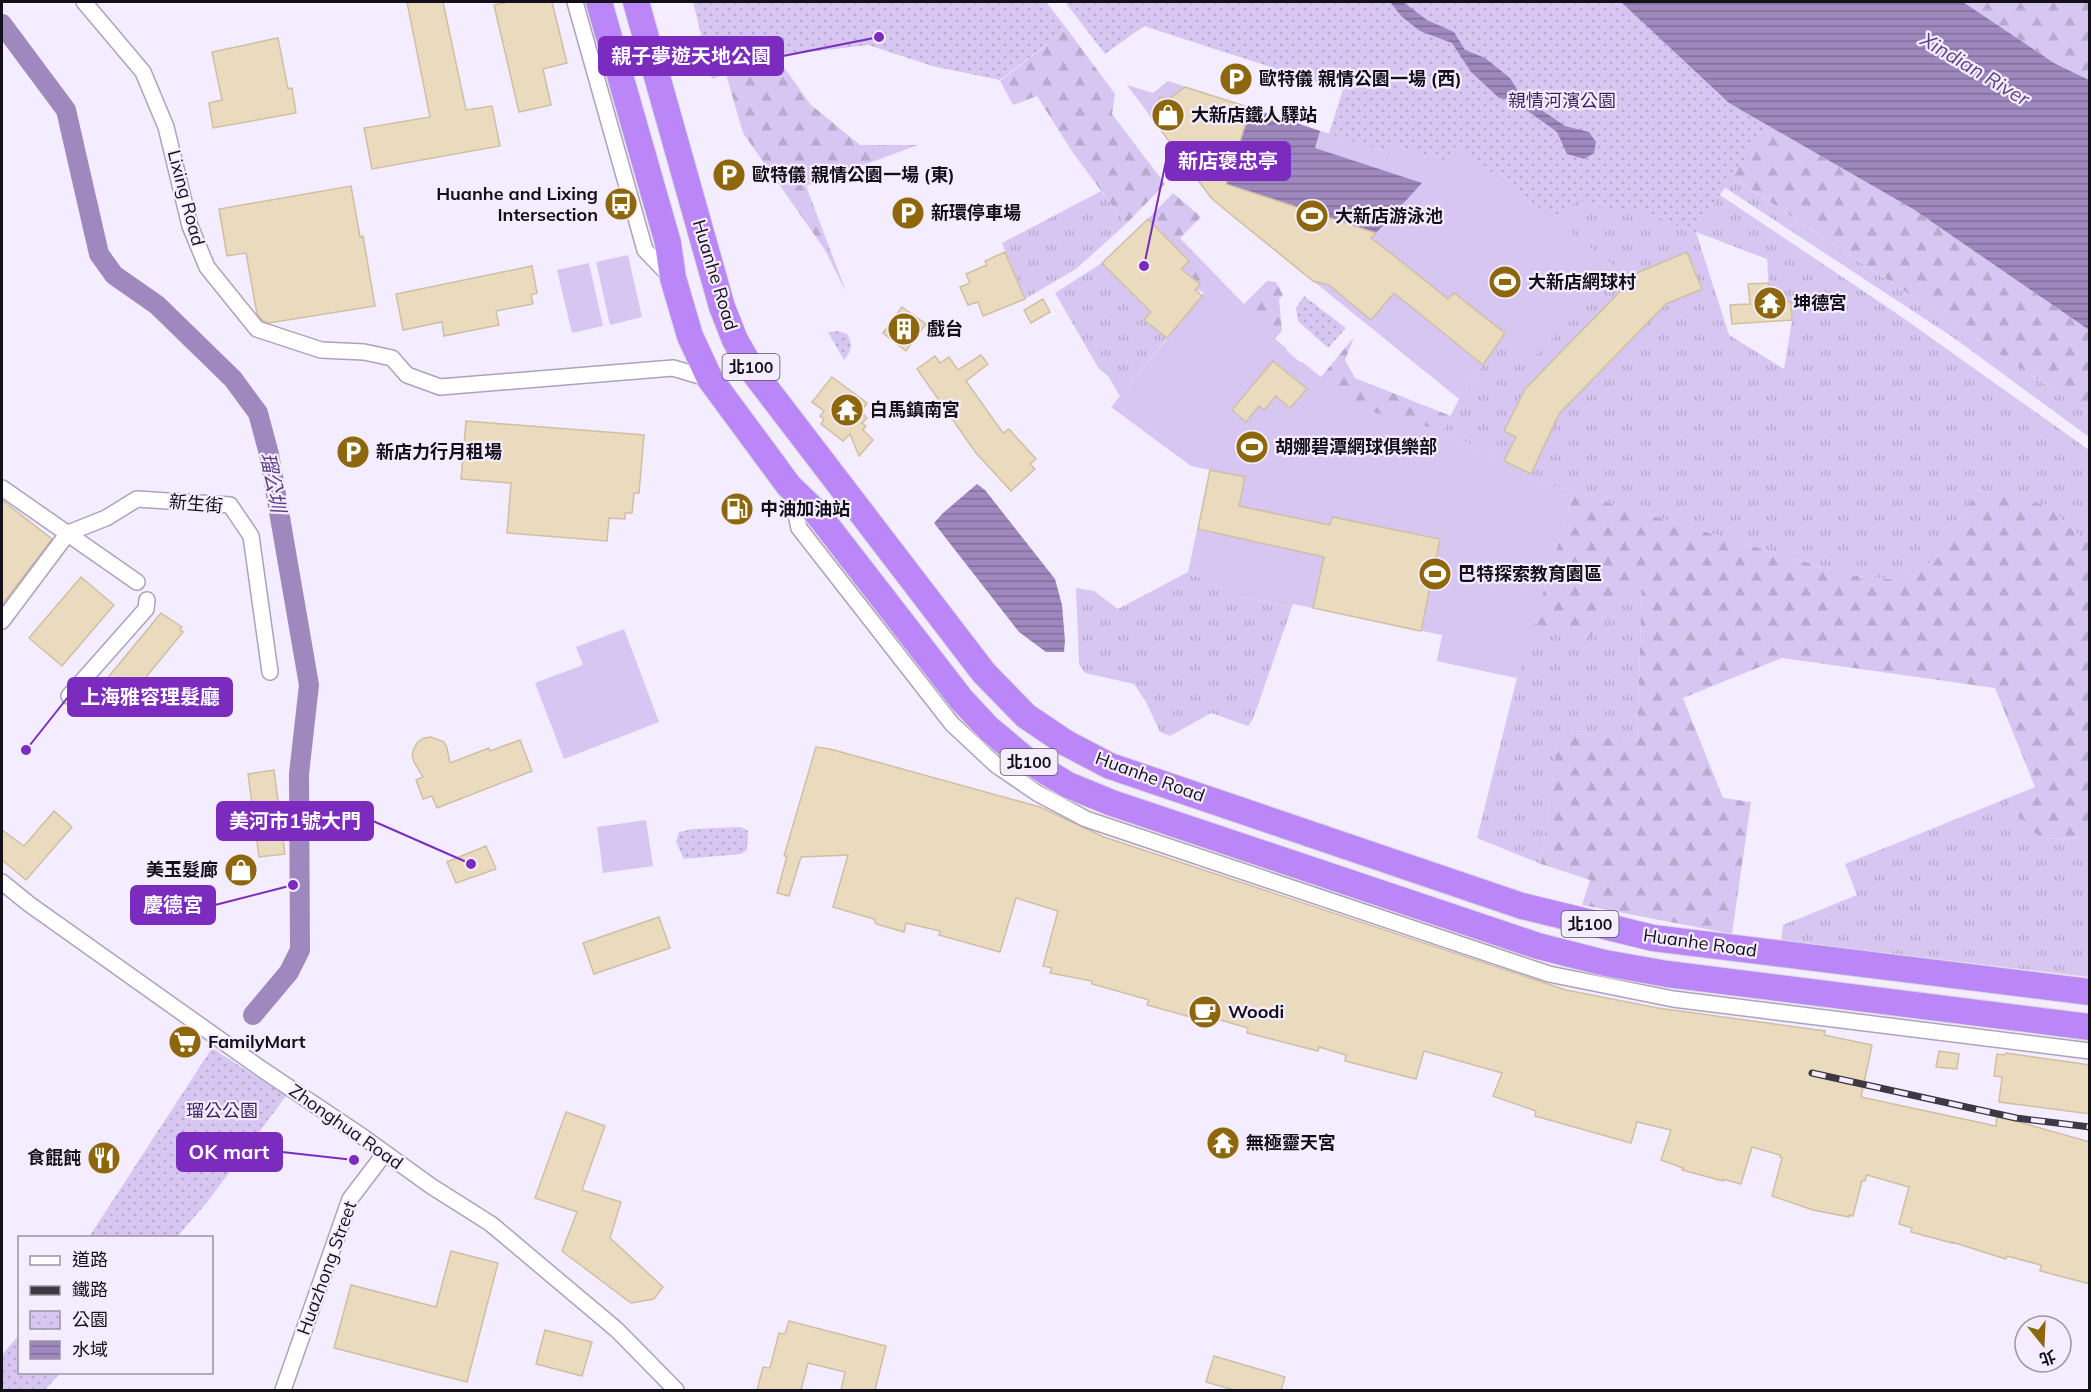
<svg xmlns="http://www.w3.org/2000/svg" width="2091" height="1392" font-family="Mulish,'Noto Sans TC',sans-serif">
	<style>
		.grass { fill: url(#grass-tufts); fill-rule: evenodd }
		.forest { fill: url(#forest-firs) }
		.park { fill: url(#park-dots) }
		.pitch { fill: #d7c6f1 }
		.water { fill: url(#water-rules) }
		.lines { fill: none; stroke-linecap: round; stroke-linejoin: round }
		.canal { stroke: #9f88be; stroke-width: 20 }
		.building { fill: #eadabe; stroke: #cfbfa4; stroke-width: 1.5 }
		.street-casing { stroke: #ada1bd; stroke-width: 18 }
		.highway-casing { stroke: #d9d9da; stroke-width: 28 }
		.street { stroke: #fff; stroke-width: 15 }
		.highway { stroke: #ba86f8; stroke-width: 26 }
		.rail-casing { stroke: #3d3844; stroke-width: 7 }
		.rail { stroke: #f4edff; stroke-width: 4.5; stroke-dasharray: 14; stroke-linecap: butt }
		.labels { text-anchor: middle; stroke-width: 4.5; stroke-linejoin: round; paint-order: stroke }
		.shield { fill: #f4edff; stroke: #57525f; stroke-width: 1.5 }
		.shield-label { font-size: 16px; font-weight: bold; fill: #14101a }
		.poi-label { font-size: 18px; font-weight: bold; fill: #14101a; stroke: #f4edff; text-anchor: start }
		.park-label { font-size: 18px; fill: #3e1d5e; stroke: #f4edff }
		.street-label { font-size: 18px; fill: #14101a; stroke: #f4edff }
		.water-label { font-size: 20px; font-style: italic; fill: #604185; stroke: #f4edff }
		.leader { fill: none; stroke: #7b2cbf; stroke-width: 2 }
		.callout-dot { fill: #7b2cbf; stroke: #f4edff; stroke-width: 2 }
		.callout { fill: #7b2cbf; stroke: #7b2cbf; stroke-width: 2 }
		.callout-label { font-size: 20px; text-anchor: middle; font-weight: bold; fill: #fff }
	</style>
	<defs>
		<pattern id="grass-tufts" width="24" height="20" patternUnits="userSpaceOnUse" patternTransform="scale(1.5)"><rect width="24" height="20" fill="#d7c6f1"/><path d="M3 7l-1-3M5 7V3M7 7l1-3M15 17l-1-3M17 17v-4M19 17l1-3" fill="none" stroke="#b8a9ce"/></pattern>
		<pattern id="forest-firs" width="22" height="20" patternUnits="userSpaceOnUse" patternTransform="scale(1.5)"><rect width="22" height="20" fill="#d7c6f1"/><path d="M5 1l3.5 6h-7zM16 11l3.5 6h-7z" fill="#b8a9ce"/></pattern>
		<pattern id="park-dots" width="8" height="8" patternUnits="userSpaceOnUse" patternTransform="scale(1.5)"><rect width="8" height="8" fill="#d7c6f1"/><path d="M2 2h.1M6 6h.1" fill="none" stroke="#b8a9ce" stroke-width="1.8" stroke-linecap="round"/></pattern>
		<pattern id="water-rules" width="6" height="5" patternUnits="userSpaceOnUse" patternTransform="scale(1.5)"><rect width="6" height="5" fill="#9f88be"/><path d="M0 2.5h6" fill="none" stroke="#806e9a"/></pattern>
	</defs>
	<rect width="100%" height="100%" fill="#f4edff"/>
	<!-- grass -->
	<path class="grass" d="M1621,2l-32,81 500,330v24l-135,-99 -370,-243z
		M1095,14l415,40 389,261 190,135v94l-43,-39 -69,-15 -23,49 -19,21 -34,20 -53,-5 -307,-93 -10,-8 -88,-43 16,-32 46,-66 -48,-187 -128,-12 14,-44 -199,-64 -9,6zM1696,232l71,27 3,44 21,-1 1,18 -8,49 -55,-34z
		M1101,191l25,33 -50,45 -51,30 -23,-56z
		M1102,263l49,49 -6,8 22,18 -47,58 -12,-20 -9,-7 -44,-76z
		M1188,572l54,25 50,10 -39,112 -5,7 -37,-13 -41,23 -10,-4 -14,-30 -12,-18 -49,-11 -6,-9 -3,-76 18,3 24,18z
		M1642,582l-5,159 -78,-9 -18,132 -64,-26 40,-160 -80,-17 14,-66z
		M2003,800l37,38 49,1v138l-308,-36 2,-16 74,-30 -12,-31z"/>
	<!-- forest -->
	<path class="forest" d="M1963,2h126v78l-35,-17z
		M1067,29l48,65 -3,20 53,70 -39,40 -53,-71 -36,-57 -24,9 -13,-24z
		M776,56l34,48 50,41h58l-112,41 41,108 -22,-44 -82,-117 -17,-59z
		M1729,103l184,106 176,121v83l-357,-236z
		M1173,193l28,24 -21,21 64,66 23,-23 9,1 7,13 -4,4 3,32 -7,8 12,10 -11,14 -83,-57 11,-14 -9,-2 4,-6 -18,-16 8,-8 -41,-41z
		M1354,337l-9,23 10,18 96,38 -8,15 79,39 -331,-4 99,-91 11,-14 20,16z
		M1977,490l69,15 43,39v295l-49,-1 -37,-38 32,-13 -40,-99 -213,-30 -99,40 40,100 28,4 -19,132 -150,-29 8,-25 -49,-16 18,-132 78,9 5,-158 -55,57 -53,-17 40,-131 274,83 52,5 35,-20 18,-21z"/>
	<!-- park -->
	<path class="park" d="M693,2h353l21,27 -67,51 -68,-14 -64,-21 -92,11 -64,23z
		M1065,2h556l108,101 38,22 -72,107 -66,-25 -21,3 -31,-11 -18,24 -102,-77 -14,15 -48,-16 -3,9 -63,-20 14,-44 -199,-64 -39,28z
		M1304,296l42,32 -18,20 -30,-27 -2,-13z
		M838,331l9,3c6,11 5,16 -3,26l-16,-28z
		M741,827l7,4 -1,19 -6,4 -57,5 -8,-17 3,-10 14,-3z
		M212,1048l74,48 -78,105 -31,36h-88z
		M19,1335l1,37 40,1 -15,17h-43v-35z"/>
	<!-- pitch -->
	<path class="pitch" d="M1168,81l224,73 3,-9 48,15 14,-14 162,123 -85,88 -29,-23 -46,65 -247,-200 -85,-114 26,8z
		M628,255l14,62 -32,8 -14,-63z
		M589,263l14,63 -31,7 -15,-63z
		M1212,284l136,121 95,26 88,43 11,8 32,10 -57,186 -80,-17 5,-26 -149,-31 -1,3 -50,-10 -54,-25 22,-102 -19,-4 -80,-59z
		M624,629l35,93 -95,37 -29,-76 48,-18 -7,-18z
		M646,820l7,46 -50,7 -6,-46z"/>
	<!-- water -->
	<path class="water" d="M1390,2h13l24,18 27,12 11,18 20,8 25,20 11,18 44,30 24,6 7,10 -2,11 -10,6 -17,-5 -10,-22 -43,-31 -15,-3 -28,-26 -19,-29 -32,-12 -18,-14z
		M1621,2h342l91,61 35,17v250l-176,-121 -184,-106z
		M1251,108l69,23 -5,17 107,35 -46,50 -150,-49z
		M977,484l8,6 70,89 7,26 3,36 -1,11h-18l-27,-20 -85,-109 9,-10z"/>
	<g class="lines">
		<!-- canal -->
		<path class="canal" d="M2,24l64,86 33,144 15,21 43,30 76,74 25,34 11,41 40,231 -10,89 1,176 -11,22 -36,43"/>
	</g>
	<!-- building -->
	<path class="building" d="M407,2h36l23,108 26,-4 8,40 -128,23 -8,-41 66,-11z
		M509,2h43l15,61 -24,6 8,36 -32,7 -25,-107z
		M278,38l10,51 4,-1 4,25 -83,15 -4,-25 13,-3 -10,-48z
		M1185,87l66,21 -25,76 150,49 -5,5 41,32 36,29 6,-6 51,40 -22,32 -89,-72 -23,27 -42,-35 -16,-4 -101,-82 -61,-82 9,-20 8,3z
		M351,186l9,51 3,-1 12,70 -106,17 -6,-2 -6,-7 -11,-61 -19,3 -8,-47z
		M1148,219l41,42 -8,8 19,15 -5,6 7,6 -35,42 -23,-18 7,-8 -49,-49z
		M1005,252l20,47 -42,17 -5,-14 -10,3 -8,-18 10,-4 -4,-9 21,-9 -2,-4z
		M1687,252l15,37 -36,15 -107,110 -28,60 -27,-13 12,-24 -12,-6 21,-42 114,-117z
		M532,266l5,27 -6,2 2,9 -37,7 3,14 -55,11 -2,-14 -39,8 -7,-36z
		M1769,283l1,20 21,-1 1,18 -60,4 -2,-19 20,-1 -2,-20z
		M1043,299l7,13 -19,11 -7,-13z
		M902,307l24,17 -20,27 -23,-18z
		M981,355l7,9 -22,17 37,52 6,-4 27,30 -6,5 5,5 -24,22 -35,-38 -59,-84 18,-13 5,7 9,-6 9,13z
		M1273,361l34,28 -17,19 -14,-12 -12,14 -5,-4 -13,16 -14,-12z
		M832,377l35,26 -6,9 6,6 -5,5 4,3 -3,4 10,10 -14,16 -9,-22 -7,7 -22,-17 3,-5 -4,-3 4,-5 -12,-9z
		M466,421l178,14 -5,58h-5l-2,20h-7v6l-16,-1 -2,23 -100,-8 4,-50 -50,-4z
		M1210,470l35,7 -6,29 91,19 2,-8 108,22 -19,92 -108,-23 11,-51 -126,-28z
		M2,500l50,39 -50,66z
		M81,577l33,28 -52,61 -33,-28z
		M161,613l21,14 -2,2 3,3 -64,78 -23,-18z
		M431,737l13,5 3,6 3,15 39,-15 1,3 30,-11 12,31 -95,37 -5,-12 -9,3 -7,-19 7,-3 -9,-15 -2,-7 2,-7 4,-6 6,-4z
		M816,747l14,2 210,58 64,30 462,153 92,18 167,23 -1,4 48,10 -11,52 135,29 1,-10 93,26v142l-50,-13 1,-6 -34,-9 -1,3 -54,-17v1l-41,-11 1,-4 -13,-4 10,-37 -42,-12 -2,6h-3l-9,35 -4,-1v2l-36,-7 -41,-14 10,-38 -2,-1v-2l-28,-8 -11,37 -18,-5v2l-41,-11 1,-2 -22,-8 10,-30 -34,-8 -6,21 -96,-27 1,-5 -43,-15 9,-23 -78,-22 -8,28 -71,-18 1,-6 -27,-8 -1,4 -71,-18 1,-5 -31,-9 -1,5 -69,-19 2,-5 -57,-16v-3l-42,-8 2,-5 -9,-2 15,-55 -42,-13 -16,54 -61,-17 1,-4 -34,-8 -2,9 -28,-8 -2,-5 -41,-12 15,-52 -47,2 -12,39 -12,-3 10,-37h-3z
		M274,770l11,84 -26,3 -11,-83z
		M54,811l18,16 -46,53 -24,-20v-30l22,16z
		M486,846l10,23 -40,14 -9,-21z
		M659,917l11,31 -76,26 -11,-31z
		M1939,1051l20,3 -2,15 -21,-2z
		M2006,1053l84,12v49l-91,-12 3,-25 -8,-1 3,-22 8,1z
		M566,1112l39,14 -23,64 39,12 -11,36 53,49 -9,12 -23,4 -69,-52 15,-39 -42,-14z
		M451,1251l47,12 -31,119 -133,-34 17,-63 85,22z
		M789,1321l97,25 -11,44h-34l4,-18 -37,-9 -7,27h-44l6,-23 7,1 9,-35 6,1z
		M545,1330l47,12 -10,34 -46,-12z
		M1214,1356l71,21 -4,13h-47l-28,-8z"/>
	<g class="lines">
		<defs>
			<path id="street" d="M84,2l59,70 23,55 24,99 17,41 50,62 64,21 43,2 28,6 15,17 33,12 233,-19 37,11
				M575,2l70,248 27,28
				M2,488l135,94
				M791,492l8,36 153,196 44,41 41,28 49,26 463,155 124,25 417,52
				M2,621l66,-88 38,-15 31,-19 93,6 21,31 19,136
				M69,696l77,-87 1,-9
				M2,882l27,22 231,164 103,69 68,49 60,38 126,106 59,60
				M283,1390l67,-191 35,-46"/>
			<path id="highway" d="M599,2l69,241 5,35 17,58 20,43 79,107 28,27 144,186 27,29 37,31 43,26 44,18 426,143 67,17 62,11 423,53
				M636,2l86,305 13,33 17,30 232,303 42,43 40,27 44,23 412,140 131,32 437,54"/>
		</defs>
		<!-- street casing -->
		<use href="#street" class="street-casing"/>
		<!-- highway casing -->
		<use href="#highway" class="highway-casing"/>
		<!-- street -->
		<use href="#street" class="street"/>
		<!-- highway -->
		<use href="#highway" class="highway"/>
		<defs>
			<path id="rail" d="M1812,1073l204,45 74,9"/>
		</defs>
		<!-- rail casing -->
		<use href="#rail" class="rail-casing"/>
		<!-- rail -->
		<use href="#rail" class="rail"/>
	</g>
	<!-- icons -->
	<defs>
		<symbol id="parking-disc" viewBox="-11 -11 22 22"><circle r="9.5" fill="#8e670c" stroke="#f4edff"/><path d="M-3.5-5.5H1a3.5 3.5 0 0 1 0 7H-1V5.5H-3.5ZM-1-3.4V-.6H.8a1.4 1.4 0 0 0 0-2.8Z" fill="#fff"/></symbol>
		<symbol id="shop-disc" viewBox="-11 -11 22 22"><circle r="9.5" fill="#8e670c" stroke="#f4edff"/><path d="M-5-2.5h2.3a2.7 3.5 0 0 1 5.4 0H5L5.5 6h-11ZM-1.5-2.5h3a1.5 2.3 0 0 0-3 0Z" fill="#fff"/></symbol>
		<symbol id="bus-disc" viewBox="-11 -11 22 22"><circle r="9.5" fill="#8e670c" stroke="#f4edff"/><path d="M-5-6H5V4H4V6H2V4H-2V6H-4V4H-5ZM-3.5-4V0h7V-4ZM-3.5 1.2v1.5H-2V1.2ZM2 1.2v1.5H3.5V1.2Z" fill="#fff"/></symbol>
		<symbol id="stadium-disc" viewBox="-11 -11 22 22"><circle r="9.5" fill="#8e670c" stroke="#f4edff"/><path d="M0-5a6.5 5 0 1 0 0 10a6.5 5 0 1 0 0-10ZM-3.5-1.8h7v3.6h-7Z" fill="#fff"/></symbol>
		<symbol id="temple-disc" viewBox="-11 -11 22 22"><circle r="9.5" fill="#8e670c" stroke="#f4edff"/><path d="M0-6L5-2H3V0L6.5 2.5H4V6H1.5V3h-3V6H-4V2.5H-6.5L-3 0V-2H-5Z" fill="#fff"/></symbol>
		<symbol id="building-disc" viewBox="-11 -11 22 22"><circle r="9.5" fill="#8e670c" stroke="#f4edff"/><path d="M-4-6H4V6H1V3H-1V6H-4ZM-2.5-4.3h1.7v1.8h-1.7ZM.8-4.3h1.7v1.8H.8ZM-2.5-1h1.7V.8h-1.7ZM.8-1h1.7V.8H.8Z" fill="#fff"/></symbol>
		<symbol id="fuel-disc" viewBox="-11 -11 22 22"><circle r="9.5" fill="#8e670c" stroke="#f4edff"/><path d="M-5.5-6h7V0h2V4h1.3V-2.5L3-4.5l.8-.8L6-3V5H2.5V1h-1V6h-7ZM-4.2-4.7v3.2H.2V-4.7Z" fill="#fff"/></symbol>
		<symbol id="cafe-disc" viewBox="-11 -11 22 22"><circle r="9.5" fill="#8e670c" stroke="#f4edff"/><path d="M-5.5-4.5H6V0H3Q3 3.5 0 3.5H-2.5Q-5.5 3.5-5.5 0ZM3-3.2v2h1.7v-2ZM-6 4.5H4V6H-6Z" fill="#fff"/></symbol>
		<symbol id="supermarket-disc" viewBox="-11 -11 22 22"><circle r="9.5" fill="#8e670c" stroke="#f4edff"/><path d="M-6-5.5h2.5l.6 2H6L4.5 2H-2.5L-4.4-4H-6ZM-1.5 3.2a1.3 1.3 0 1 0 .1 0ZM3 3.2a1.3 1.3 0 1 0 .1 0Z" fill="#fff"/></symbol>
		<symbol id="restaurant-disc" viewBox="-11 -11 22 22"><circle r="9.5" fill="#8e670c" stroke="#f4edff"/><path d="M-5-6h1v4h1v-4h1v4h1v-4h1v5L-1.5 .5V6h-2V.5L-5-1ZM5-6V6H3V1.5H1.5Q1.5-4 5-6Z" fill="#fff"/></symbol>
	</defs>
	<g fill-rule="evenodd">
		<use href="#parking-disc" x="1217" y="60" width="38" height="38"/>
		<use href="#shop-disc" x="1149" y="96" width="38" height="38"/>
		<use href="#parking-disc" x="710" y="156" width="38" height="38"/>
		<use href="#bus-disc" x="602" y="185" width="38" height="38"/>
		<use href="#parking-disc" x="889" y="194" width="38" height="38"/>
		<use href="#stadium-disc" x="1293" y="197" width="38" height="38"/>
		<use href="#stadium-disc" x="1486" y="263" width="38" height="38"/>
		<use href="#temple-disc" x="1751" y="284" width="38" height="38"/>
		<use href="#building-disc" x="885" y="310" width="38" height="38"/>
		<use href="#temple-disc" x="828" y="391" width="38" height="38"/>
		<use href="#stadium-disc" x="1233" y="428" width="38" height="38"/>
		<use href="#parking-disc" x="334" y="433" width="38" height="38"/>
		<use href="#fuel-disc" x="718" y="490" width="38" height="38"/>
		<use href="#stadium-disc" x="1416" y="555" width="38" height="38"/>
		<use href="#shop-disc" x="222" y="851" width="38" height="38"/>
		<use href="#cafe-disc" x="1186" y="993" width="38" height="38"/>
		<use href="#supermarket-disc" x="166" y="1023" width="38" height="38"/>
		<use href="#temple-disc" x="1204" y="1124" width="38" height="38"/>
		<use href="#restaurant-disc" x="85" y="1139" width="38" height="38"/>
	</g>
	<g class="labels">
		<!-- shield labels -->
		<g class="shield">
			<rect x="722.5" y="354" width="57" height="26" rx="4.5"/>
			<rect x="1000.5" y="749" width="57" height="26" rx="4.5"/>
			<rect x="1561.5" y="911" width="57" height="26" rx="4.5"/>
		</g>
		<g class="shield-label">
			<text x="751" y="373">北100</text>
			<text x="1029" y="768">北100</text>
			<text x="1590" y="930">北100</text>
		</g>
		<!-- poi labels -->
		<g class="poi-label">
			<text x="1259" y="85">歐特儀 親情公園一場 (西)</text>
			<text x="1191" y="121">大新店鐵人驛站</text>
			<text x="752" y="181">歐特儀 親情公園一場 (東)</text>
			<text x="598" y="200" text-anchor="end">Huanhe and Lixing<tspan x="598" dy="21">Intersection</tspan></text>
			<text x="931" y="219">新環停車場</text>
			<text x="1335" y="222">大新店游泳池</text>
			<text x="1528" y="288">大新店網球村</text>
			<text x="1793" y="309">坤德宮</text>
			<text x="927" y="335">戲台</text>
			<text x="870" y="416">白馬鎮南宮</text>
			<text x="1275" y="453">胡娜碧潭網球俱樂部</text>
			<text x="376" y="458">新店力行月租場</text>
			<text x="760" y="515">中油加油站</text>
			<text x="1458" y="580">巴特探索教育園區</text>
			<text x="218" y="876" text-anchor="end">美玉髮廊</text>
			<text x="1228" y="1018">Woodi</text>
			<text x="208" y="1048">FamilyMart</text>
			<text x="1246" y="1149">無極靈天宮</text>
			<text x="81" y="1164" text-anchor="end">食餛飩</text>
		</g>
		<!-- park labels -->
		<g class="park-label">
			<text x="1562" y="107">親情河濱公園</text>
			<text x="222" y="1117">瑠公公園</text>
		</g>
		<!-- street labels -->
		<g class="street-label">
			<text transform="translate(186 198) rotate(75)" y="6">Lixing Road</text>
			<text transform="translate(715 275) rotate(73)" y="6">Huanhe Road</text>
			<text transform="translate(196 504) rotate(5)" y="6">新生街</text>
			<text transform="translate(1150 777) rotate(20)" y="6">Huanhe Road</text>
			<text transform="translate(1700 943) rotate(8)" y="6">Huanhe Road</text>
			<text transform="translate(346 1127) rotate(35)" y="6">Zhonghua Road</text>
			<text transform="translate(327 1268) rotate(-70)" y="6">Huazhong Street</text>
		</g>
		<!-- water labels -->
		<g class="water-label">
			<text transform="translate(1975 69) rotate(31)" y="7">Xindian River</text>
			<text transform="translate(273 482) rotate(79)" y="7">瑠公圳</text>
		</g>
	</g>
	<!-- callouts -->
	<path class="leader" d="M879 37L783 56M1144 266L1166 161M26 750L68 697M471 864L373 821M293 885L215 905M354 1160L282 1152"/>
	<g class="callout-dot">
		<circle cx="879" cy="37" r="6"/>
		<circle cx="1144" cy="266" r="6"/>
		<circle cx="26" cy="750" r="6"/>
		<circle cx="471" cy="864" r="6"/>
		<circle cx="293" cy="885" r="6"/>
		<circle cx="354" cy="1160" r="6"/>
	</g>
	<g class="callout">
		<rect x="599" y="37" width="184" height="38" rx="6"/>
		<rect x="1166" y="142" width="124" height="38" rx="6"/>
		<rect x="68" y="678" width="164" height="38" rx="6"/>
		<rect x="217" y="802" width="156" height="38" rx="6"/>
		<rect x="131" y="886" width="84" height="38" rx="6"/>
		<rect x="177" y="1133" width="105" height="38" rx="6"/>
	</g>
	<g class="callout-label">
		<text x="691" y="63">親子夢遊天地公園</text>
		<text x="1228" y="168">新店褒忠亭</text>
		<text x="150" y="704">上海雅容理髮廳</text>
		<text x="295" y="828">美河市1號大門</text>
		<text x="173" y="912">慶德宮</text>
		<text x="229" y="1159">OK mart</text>
	</g>
	<!-- border -->
	<rect width="2091" height="1392" fill="none" stroke="#14101a" stroke-width="6"/>
	<!-- legend -->
	<rect x="18" y="1236" width="195" height="138" fill="#f4edff" stroke="#9a95a3" stroke-width="1.5"/>
	<rect x="30" y="1256" width="30" height="9" fill="#ffffff" stroke="#9a95a3" stroke-width="1.5"/>
	<text x="72" y="1266" font-size="18" fill="#14101a">道路</text>
	<rect x="30" y="1286" width="30" height="9" fill="#3d3844" stroke="#9a95a3" stroke-width="1.5"/>
	<text x="72" y="1296" font-size="18" fill="#14101a">鐵路</text>
	<rect x="30" y="1311" width="30" height="18" fill="url(#park-dots)" stroke="#9a95a3" stroke-width="1.5"/>
	<text x="72" y="1326" font-size="18" fill="#14101a">公園</text>
	<rect x="30" y="1341" width="30" height="18" fill="url(#water-rules)" stroke="#9a95a3" stroke-width="1.5"/>
	<text x="72" y="1356" font-size="18" fill="#14101a">水域</text>
	<!-- north arrow -->
	<g transform="translate(2043 1344) rotate(162)"><circle r="28" fill="#f4edff" stroke="#9a95a3" stroke-width="1.5"/>
	<path d="M0-4.5L10 22L0 15L-10 22Z" fill="#8e670c"/>
	<text y="-9" font-size="16" font-weight="bold" text-anchor="middle" fill="#14101a">北</text>
	</g>
</svg>
